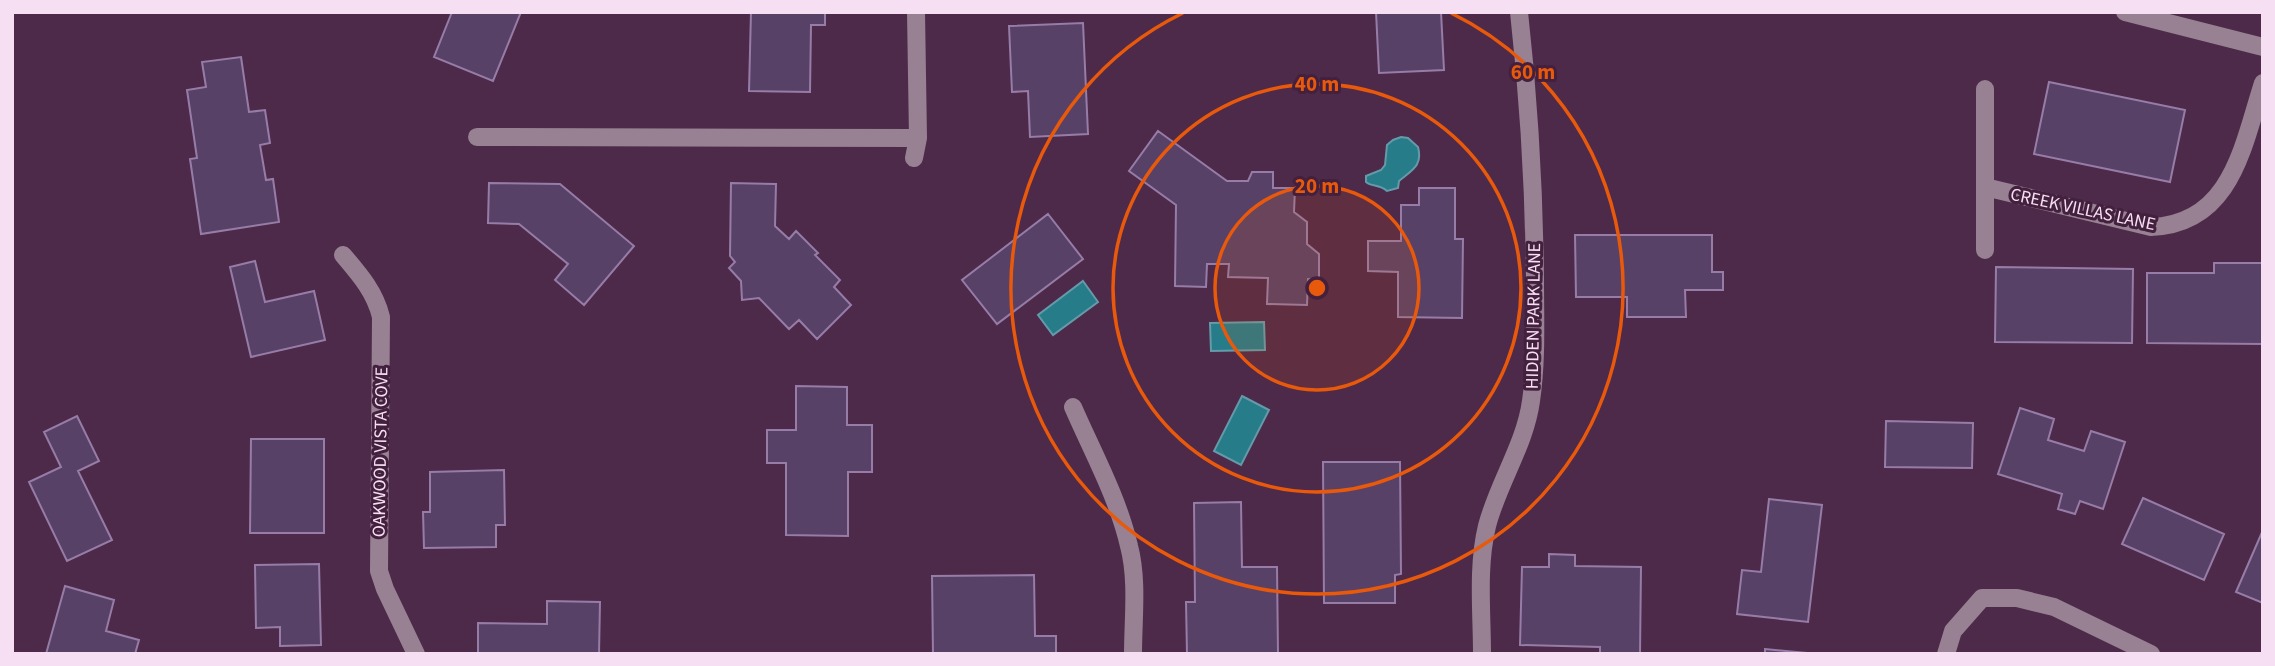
<svg xmlns="http://www.w3.org/2000/svg" width="2275" height="666" font-family="'Source Sans 3',sans-serif">
	<style>
		.water { fill: #277c8a; stroke: #659aa9; stroke-width: 2 }
		.building { fill: #584167; stroke: #967ca7; stroke-width: 2 }
		.lines { fill: none; stroke-linecap: round; stroke-linejoin: round }
		.minor { stroke: #978193; stroke-width: 18 }
		.ring { fill: none; stroke: #e8590c; stroke-width: 3.5 }
		.labels { text-anchor: middle; stroke-width: 6; stroke-linejoin: round; paint-order: stroke }
		.street-label { font-size: 18px; fill: #f6dff2; stroke: #42203e }
		.centre { fill: #e8590c; stroke: #42203e; stroke-width: 3.5 }
		.ring-label { font-size: 21px; text-anchor: middle; font-weight: bold; fill: #e8590c; stroke: #42203e; stroke-width: 6; stroke-linejoin: round; paint-order: stroke }
	</style>
	<rect width="100%" height="100%" fill="#4d2a49"/>
	<!-- water -->
	<path class="water" d="M1401,137l7,1 10,9c5,19 -6,23 -19,34l-1,7 -11,3c-8,-7 -15,-4 -21,-9v-6l15,-6 4,-5 2,-20 6,-5z
		M1083,281l15,21 -45,33 -15,-20z
		M1264,322l1,28 -54,1 -1,-28z
		M1242,396l27,14 -28,55 -27,-14z"/>
	<!-- building -->
	<path class="building" d="M452,12h69l-28,69 -59,-24z
		M751,12h74v13h-14l-1,67 -61,-1z
		M1376,12h65l3,58 -65,3z
		M1083,23l5,111 -58,3 -2,-46 -16,1 -3,-66z
		M241,57l8,55 16,-2 5,33 -10,2 6,35 7,-1 6,43 -78,12 -11,-75 7,-1 -10,-68 19,-3 -4,-25z
		M2049,82l136,28 -15,72 -136,-28z
		M1158,131l69,50h21l4,-9h21v16h22l-1,24 13,10v22l12,10v26l-11,-1 -1,26 -40,-1 1,-26 -40,-1 1,-13h-22l-1,23 -31,-1 1,-81 -47,-34z
		M489,183l71,1 74,62 -50,59 -29,-25 13,-16 -49,-40 -31,-1z
		M731,183l45,1 -1,42 14,13 7,-8 22,22 -3,2 25,25 -6,7 17,18 -34,34 -18,-19 -10,9 -30,-31 -17,2 -1,-19 -12,-13 6,-6 -5,-6z
		M1419,188h36v51h8l-1,79 -64,-1v-45l-30,-1v-30h33v-36h18z
		M1048,214l35,45 -86,65 -35,-44z
		M1575,235h137v37h11v18h-38l1,27h-59v-20h-51z
		M255,261l10,41 49,-11 11,49 -74,17 -21,-90z
		M2214,263h49v81l-116,-1v-70h67z
		M1996,267l137,2 -1,74 -137,-1z
		M796,386l51,1v38h25v47h-24v64l-62,-1v-72h-19v-33h29z
		M2020,408l34,11 -6,21 36,11 7,-20 34,11 -22,67 -23,-8 -5,13 -17,-5 4,-15 -64,-20z
		M77,416l22,45 -21,10 34,69 -45,21 -38,-79 32,-15 -17,-35z
		M1886,421l87,2 -1,45 -87,-1z
		M251,439h73v94h-74z
		M1323,462h77l1,112 -6,1v28h-71z
		M504,470l1,55h-9v22l-72,1 -1,-36h7v-40z
		M2143,498l81,36 -20,46 -82,-36z
		M1769,499l53,6 -14,117 -71,-8 5,-44 19,2z
		M1241,502l1,65h35l1,87h-91l-1,-52h9l-1,-99z
		M2263,530v73l-27,-11z
		M1549,554l26,1v11l66,1 -1,87h-40v-7l-80,-2 2,-78h27z
		M319,564l2,81 -41,1v-19l-24,1 -1,-63z
		M1034,575l1,61h21v18h-123l-1,-78z
		M65,586l49,14 -8,31 33,9 -4,14h-89z
		M547,601l53,1 -1,52h-121v-31l69,1z
		M1765,649l53,5h-53z"/>
	<g class="lines">
		<!-- minor -->
		<path class="minor" d="M2125,12l138,35
			M1985,89v161
			M477,137l441,1
			M914,158l4,-20 -2,-126
			M1985,187l166,40c81,-3 92,-82 112,-144
			M343,255c17,20 32,37 38,62l-2,254 6,18 31,65
			M1073,407c20,46 45,91 56,139 9,34 4,73 4,108
			M1482,654c0,-42 -5,-87 5,-128 11,-43 38,-81 44,-125 6,-41 4,-82 4,-123 -1,-89 -6,-177 -16,-266
			M1946,654l7,-23 29,-33h35l37,9 97,47"/>
	</g>
	<!-- distance rings -->
	<circle cx="1317" cy="288" r="102" fill="#e8590c" fill-opacity=".12"/>
	<g class="ring">
		<circle cx="1317" cy="288" r="102"/>
		<circle cx="1317" cy="288" r="204"/>
		<path d="M1451 13A306 306 0 1 1 1183 13"/>
	</g>
	<g class="labels">
		<!-- street labels -->
		<g class="street-label">
			<text transform="translate(2083 209) rotate(12)" y="6">CREEK VILLAS LANE</text>
			<text transform="translate(1533 316) rotate(-89)" y="6">HIDDEN PARK LANE</text>
			<text transform="translate(380 452) rotate(-89)" y="6">OAKWOOD VISTA COVE</text>
		</g>
	</g>
	<circle cx="1317" cy="288" r="10" class="centre"/>
	<g class="ring-label">
		<text x="1533" y="79">60 m</text>
		<text x="1317" y="91">40 m</text>
		<text x="1317" y="193">20 m</text>
	</g>
	<!-- border -->
	<rect width="2275" height="666" fill="none" stroke="#f6dff2" stroke-width="28"/>
</svg>
